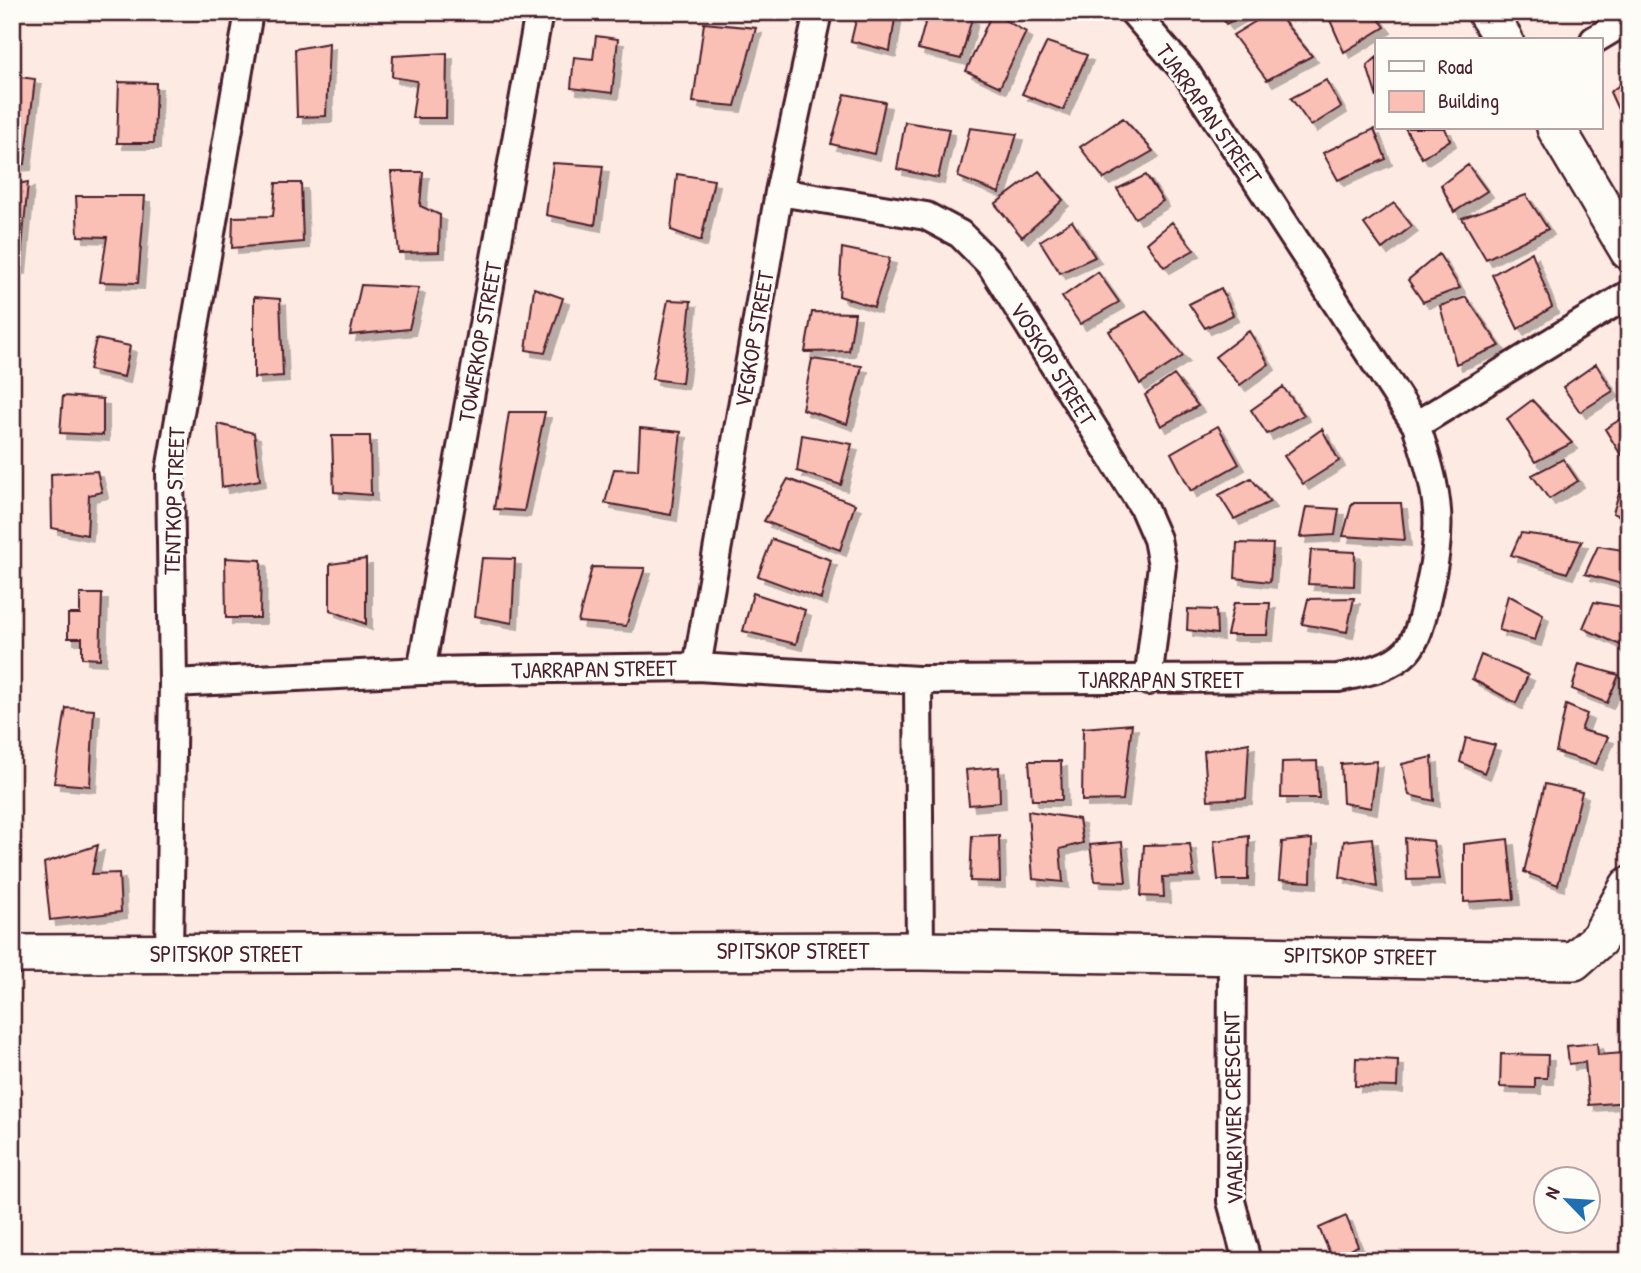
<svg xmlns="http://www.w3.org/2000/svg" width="1641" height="1273" font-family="'Patrick Hand',sans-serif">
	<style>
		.building { fill: #fabfb5; stroke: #4a1f2b; stroke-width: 2; filter: url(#shadow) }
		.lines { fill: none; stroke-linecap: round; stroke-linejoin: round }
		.street-casing { stroke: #4a1f2b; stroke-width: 32 }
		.secondary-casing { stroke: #4a1f2b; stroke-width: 42 }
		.street { stroke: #fdfcf7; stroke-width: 26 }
		.secondary { stroke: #fdfcf7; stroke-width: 37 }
		.labels { text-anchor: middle; stroke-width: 6; stroke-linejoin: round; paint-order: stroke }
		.street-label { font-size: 23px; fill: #4a1f2b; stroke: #fdfcf7 }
	</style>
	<defs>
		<filter id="shadow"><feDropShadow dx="6" dy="6" stdDeviation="0" flood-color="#0004"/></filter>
	</defs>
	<rect width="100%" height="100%" fill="#fceae3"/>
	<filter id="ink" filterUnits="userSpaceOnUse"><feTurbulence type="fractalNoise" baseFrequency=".0143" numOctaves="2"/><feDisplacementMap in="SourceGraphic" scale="14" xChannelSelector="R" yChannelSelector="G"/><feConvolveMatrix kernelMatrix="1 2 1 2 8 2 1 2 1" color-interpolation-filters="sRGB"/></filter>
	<g filter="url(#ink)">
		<!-- building -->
		<path class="building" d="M858,12h38l-6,39 -39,-10z
			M928,12h22l22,6 -11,41 -43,-10z
			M1219,12h28l-21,12z
			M1271,12h5l36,44 -45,24 -34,-45z
			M1340,12h33l12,15 -41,25 -15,-34z
			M992,13l34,19 -26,55 -34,-16z
			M704,23l52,5 -21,78 -42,-4z
			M596,36l22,3 -6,54 -41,-5 3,-31 19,2z
			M1047,42l40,13 -24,55 -41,-16z
			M329,43l-3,73 -29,1 -2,-68z
			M447,53l-1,65h-34l5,-37 -25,-4 1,-21z
			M1377,57v41l-10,-32z
			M12,76l23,3 -10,85 -13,1z
			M1629,78v44l-4,3 -15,-33z
			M1326,80l15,27 -30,19 -20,-28z
			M119,82l37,1 -2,60h-37z
			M845,94l40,8 -11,52 -43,-10z
			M1123,118l30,33 -49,28 -24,-32z
			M905,122l44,7 -11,49 -41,-9z
			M970,128l47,6 -18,59 -41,-16z
			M1405,128h40l5,12 -28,18z
			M1374,129l12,30 -48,21 -15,-27z
			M553,163l50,3 -8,59 -49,-10z
			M1468,165l19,26 -33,21 -13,-27z
			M1039,171l24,29 -41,37 -27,-33z
			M391,172h32l-3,34 20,9 -1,37 -40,1z
			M677,174l37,6 -13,61 -30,-11z
			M1146,175l17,26 -28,17 -18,-29z
			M28,182l-8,86 -8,-1v-82z
			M276,183h25l2,59 -71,6 1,-31 40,-1z
			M1526,195l22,34 -62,30 -24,-41z
			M76,196h69l-7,87 -38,-1 7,-45 -29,-1z
			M1394,203l18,23 -30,23 -18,-25z
			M1072,221l23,36 -35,16 -20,-32z
			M1172,222l22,28 -30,17 -17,-24z
			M842,248l48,10 -16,49 -35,-11z
			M1532,252l20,55 -34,22 -26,-54z
			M1439,254l21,34 -37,14 -15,-22z
			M1098,272l21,30 -39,22 -18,-27z
			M361,285l58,3 -10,41 -59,6z
			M534,288l29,10 -18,55 -19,-3z
			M1221,288l12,27 -28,13 -16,-24z
			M254,297l26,2 3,77 -29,2z
			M1466,297l34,49 -44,18 -16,-58z
			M668,300l23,1 -9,82 -30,-4z
			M1146,311l37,45 -43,28 -31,-53z
			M812,312l43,1 -6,38 -44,1z
			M1249,331l20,33 -29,21 -25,-28z
			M96,339l34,7 -6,31 -35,-7z
			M812,359l50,7 -15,58 -45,-15z
			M1596,364l17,27 -33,21 -17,-25z
			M1174,375l24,31 -37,20 -16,-31z
			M1283,387l21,28 -37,19 -16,-24z
			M63,396l40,3v36l-43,-2z
			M1532,400l40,43 -37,19 -28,-43z
			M509,412h36l-21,99 -30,-2z
			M1629,414v36l-8,5 -16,-26z
			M218,424l36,9 6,47 -38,7z
			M1218,426l21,38 -48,27 -20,-38z
			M640,428l41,4 -10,83 -66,-12 9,-34 24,1z
			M1322,429l17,32 -36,23 -19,-28z
			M802,435l50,9 -11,41 -44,-14z
			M332,436h38l1,59 -37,-3z
			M1563,459l15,22 -29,18 -17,-24z
			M97,471l5,21 -13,3 -2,40 -35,-7 -1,-54z
			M1251,478l19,24 -36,17 -15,-24z
			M788,479l67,25 -15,46 -76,-29z
			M1621,487l8,2v31l-16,-7z
			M1352,503h49l4,37 -62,-4z
			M1306,507l33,2 -4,26 -35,2z
			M1521,533l61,8 -15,32 -56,-18z
			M772,539l59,21 -10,39 -63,-23z
			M1237,543l36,1 -3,38 -35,-4z
			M1598,546l31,5v35l-44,-12z
			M1311,550l44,2 -1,34 -46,-2z
			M225,558l36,2 -1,58h-34z
			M482,558l33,1 -3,64 -37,-7z
			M366,559v65l-36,-14v-46z
			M592,567l53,1 -19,58 -48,-4z
			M753,593l52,17 -9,34 -53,-13z
			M80,594h22l-2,65 -18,-1v-20h-14v-24h12z
			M1508,595l35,19 -8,26 -36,-10z
			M1354,598l-7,34 -45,-8 6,-25z
			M1594,602l35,6v14l-9,23 -37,-17z
			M1234,603h36l-3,32h-40z
			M1188,609l28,1 1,24 -30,-4z
			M1481,655l47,20 -12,28 -44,-24z
			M1579,664l40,11 -12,28 -35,-14z
			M1566,705l21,9 -6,16 27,7 -12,27 -40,-12z
			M66,708l28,2 -4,76 -36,-3z
			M1132,724l-9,76 -41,1 1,-73z
			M1466,738l29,7 -11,28 -24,-11z
			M1249,743l-3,55 -38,2 -4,-49z
			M1432,757l2,44 -25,-6 -7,-31z
			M1029,761h32l1,39h-30z
			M1317,761l2,37h-38l1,-36z
			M1377,761l-6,47 -28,-5 -2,-39z
			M999,767l1,35 -31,3 -3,-35z
			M1545,784l37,8 -24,93 -34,-13z
			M1028,811l51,8 4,24 -23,6 3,33 -30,-3z
			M999,835l1,47 -30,-1 2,-45z
			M1249,836l-1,44h-30l-4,-39z
			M1372,838l5,49 -37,-10 4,-36z
			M1405,838l28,3 6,38 -32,1z
			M1312,839l-1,43 -32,-2 3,-38z
			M1508,839l6,60 -50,3v-58z
			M1122,842l4,40 -31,-1 -5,-36z
			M1190,844l4,32 -31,1 1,20 -23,-1 3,-51z
			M98,845l-6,29 27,-1 2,39 -71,8 -6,-57z
			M1597,1043l1,12 26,-2 4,49 -39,3 -4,-43 -16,2 -2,-18z
			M1501,1054l47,1 -1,23h-12v10l-35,-1z
			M1356,1058l42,2 -1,27 -42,-1z
			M1346,1216l12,30 -26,12 -13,-30z"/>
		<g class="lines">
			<defs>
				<path id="street" d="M1594,40l35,-21
					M779,192l147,24 34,18 31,31 152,242 14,32 5,26 -14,116
					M1416,425l213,-131
					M697,667l82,-475 39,-180
					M421,671l118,-659
					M918,680l2,271
					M173,683l248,-12 276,-4 221,13 420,-2c23,-5 52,-9 69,-27 11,-12 15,-33 19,-49 18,-77 15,-103 -10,-177l-229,-351 -54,-62
					M1232,953l-1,248 16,60
					M169,954l4,-271 -3,-212 79,-459"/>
				<path id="secondary" d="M1486,12l18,28
					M1556,128l73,123
					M12,954l908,-3 654,10 25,-22 30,-53"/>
			</defs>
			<!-- street casing -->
			<use href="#street" class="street-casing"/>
			<!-- secondary casing -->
			<use href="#secondary" class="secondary-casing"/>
			<!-- street -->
			<use href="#street" class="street"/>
			<!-- secondary -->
			<use href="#secondary" class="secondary"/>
		</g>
	</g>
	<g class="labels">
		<!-- street labels -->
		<g class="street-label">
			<text transform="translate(1209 114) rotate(55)" y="8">TJARRAPAN STREET</text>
			<text transform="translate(754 339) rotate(-80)" y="8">VEGKOP STREET</text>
			<text transform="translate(480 342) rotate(-80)" y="8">TOWERKOP STREET</text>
			<text transform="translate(1053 364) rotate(58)" y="8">VOSKOP STREET</text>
			<text transform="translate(174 501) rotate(-88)" y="8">TENTKOP STREET</text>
			<text transform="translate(594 669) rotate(-1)" y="8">TJARRAPAN STREET</text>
			<text x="1161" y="688">TJARRAPAN STREET</text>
			<text x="793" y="959">SPITSKOP STREET</text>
			<text x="226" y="962">SPITSKOP STREET</text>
			<text transform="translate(1360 956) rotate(1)" y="8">SPITSKOP STREET</text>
			<text transform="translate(1233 1108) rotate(-91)" y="8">VAALRIVIER CRESCENT</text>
		</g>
	</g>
	<!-- margin -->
	<rect width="1641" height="1273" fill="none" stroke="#fdfcf7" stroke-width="42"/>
	<rect x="21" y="21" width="1599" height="1231" fill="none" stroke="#4a1f2b" stroke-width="2.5" filter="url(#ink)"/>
	<!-- legend -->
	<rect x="1375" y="38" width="228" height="91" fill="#fdfcf7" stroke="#b5a4a5" stroke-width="2"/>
	<rect x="1389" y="61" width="35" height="10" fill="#fdfcf7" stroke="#b5a4a5" stroke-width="2"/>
	<text x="1438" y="74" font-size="21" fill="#4a1f2b">Road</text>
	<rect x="1389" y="91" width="35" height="21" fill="#fabfb5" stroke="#b5a4a5" stroke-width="2"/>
	<text x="1438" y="108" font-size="21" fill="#4a1f2b">Building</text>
	<!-- north arrow -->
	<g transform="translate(1567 1200) rotate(295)"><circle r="33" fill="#fdfcf7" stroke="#b5a4a5" stroke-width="2"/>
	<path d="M0-5L12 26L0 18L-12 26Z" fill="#1f6fb2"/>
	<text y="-10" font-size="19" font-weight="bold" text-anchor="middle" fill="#4a1f2b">N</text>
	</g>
</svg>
